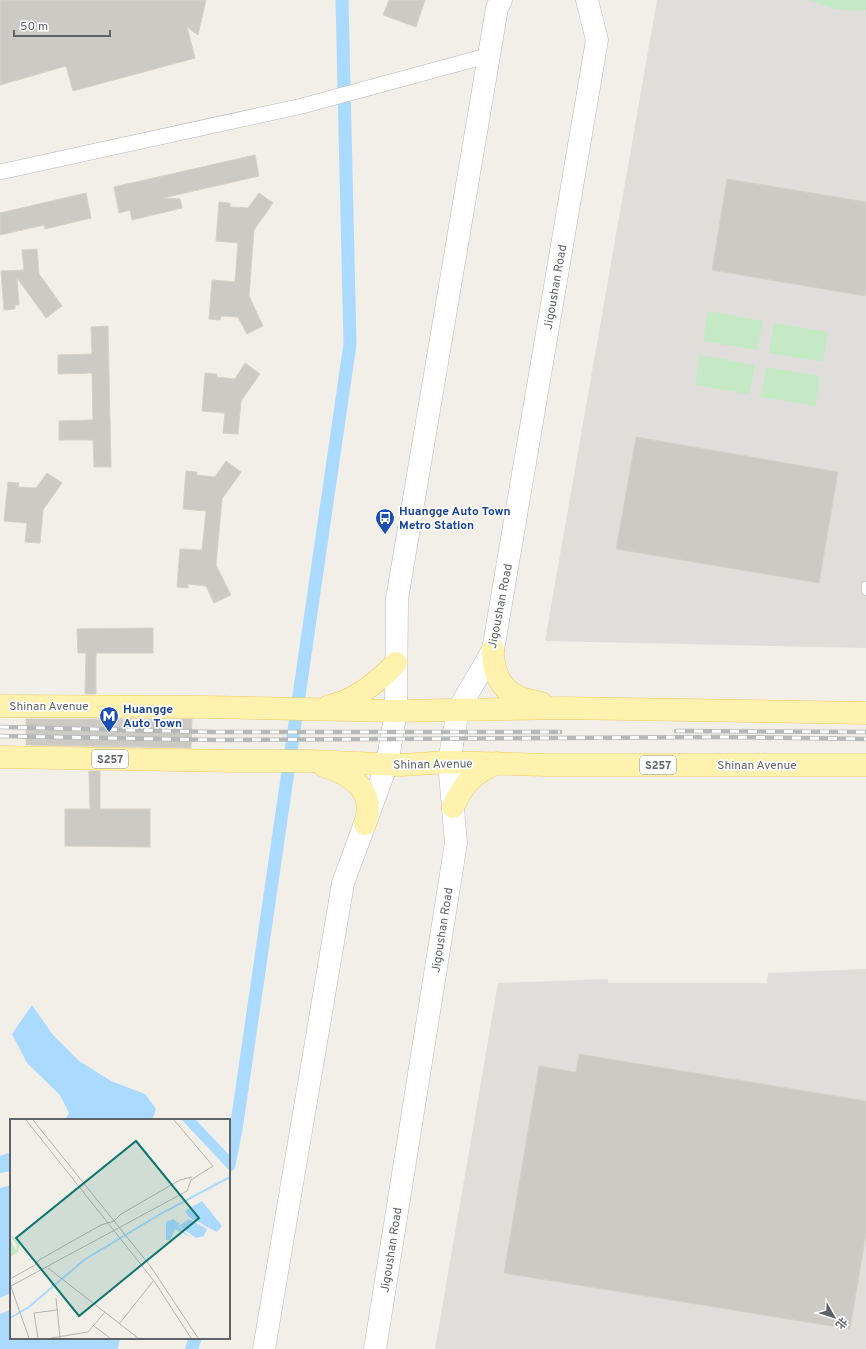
<svg xmlns="http://www.w3.org/2000/svg" width="866" height="1349" font-family="Overpass,'Noto Sans SC',sans-serif">
	<style>
		.industrial { fill: #e0deda }
		.green { fill: #c5e8c5 }
		.water { fill: #aadaff }
		.lines { fill: none; stroke-linecap: round; stroke-linejoin: round }
		.canal { stroke: #aadaff; stroke-width: 13 }
		.building { fill: #cccac5; stroke: #d6d1c6 }
		.service-casing { stroke: #b5b8bc; stroke-width: 9 }
		.minor-casing { stroke: #b5b8bc; stroke-width: 16 }
		.secondary-casing { stroke: #b6babf; stroke-width: 23 }
		.primary-casing { stroke: #f2c960; stroke-width: 23 }
		.service { stroke: #fff; stroke-width: 8 }
		.minor { stroke: #fff; stroke-width: 15 }
		.secondary { stroke: #fff; stroke-width: 22 }
		.primary { stroke: #fff2af; stroke-width: 22 }
		.rail-casing { stroke: #b6b7b8; stroke-width: 4.5 }
		.rail { stroke: #fff; stroke-width: 3; stroke-dasharray: 9; stroke-linecap: butt }
		.labels { text-anchor: middle; stroke-width: 3.5; stroke-linejoin: round; paint-order: stroke }
		.shield { fill: #fff; stroke: #8f9295; stroke-width: 1 }
		.shield-label { font-size: 11px; font-weight: bold; fill: #5f6368 }
		.street-label { font-size: 12px; fill: #5f6368; stroke: #fff }
		.transit-label { font-size: 12px; font-weight: bold; fill: #164399; stroke: #fff; text-anchor: start }
		.inset-river { fill: none; stroke: #aadaff; stroke-width: 2 }
		.inset-road { fill: none; stroke: #b3b3b1; stroke-width: 1 }
		.view { fill: #0f766e; fill-opacity: 0.15; stroke: #0f766e; stroke-width: 2 }
		.inset-edge { fill: none; stroke: #5f6368; stroke-width: 2 }
	</style>
	<rect width="100%" height="100%" fill="#f1efe8"/>
	<!-- industrial -->
	<path class="industrial" d="M657,0h209v648l-321,-7z
		M866,969v380h-431l63,-366 110,-4v4h159l1,-10z"/>
	<!-- green -->
	<path class="green" d="M810,0h56v10c-21,2 -38,-1 -56,-10z
		M708,311l55,10 -6,29 -54,-9z
		M774,323l54,9 -5,30 -54,-9z
		M700,355l55,10 -6,29 -54,-9z
		M766,367l54,9 -5,30 -54,-9z"/>
	<!-- water -->
	<path class="water" d="M32,1005l21,30 26,26 32,20 34,13 11,15 -4,11h-87l4,-7 -9,-18 -33,-32 -15,-29z
		M11,1152v19l-11,2v-17z
		M11,1185v108l-11,5v-110z
		M11,1310v28h109l-2,11h-118v-35z"/>
	<g class="lines">
		<!-- canal -->
		<path class="canal" d="M229,1165l8,-42 113,-779 -8,-344
			M192,1349l3,-11"/>
	</g>
	<!-- building -->
	<path class="building" d="M0,0h206l-8,35 -11,-8 8,31 -122,33 -7,-25 -66,19z
		M389,0h36l-9,27 -33,-12z
		M255,155l4,21 -96,22 17,1 2,9 -50,12 -2,-10 -11,3 -5,-26z
		M727,179l139,23v87l-1,7 -153,-26z
		M86,193l5,25 -46,11 -1,-4 -44,10v-22z
		M259,193l14,10 -19,27 -5,66 14,30 -16,8 -9,-17 -17,-1 -1,4 -11,-1 3,-39 23,2 3,-39 -22,-2 3,-39 11,1v4l18,1z
		M37,249l2,25 23,32 -16,12 -29,-40 2,27h-4v4l-11,1 -3,-39 23,-1 -2,-20z
		M108,326l3,141h-17l-1,-27h-34v-19l34,-1 -1,-47 -34,1v-19l34,-1 -1,-27z
		M245,363l15,11 -19,27 -3,33 -15,-1 2,-20 -23,-2 3,-38 12,1 -1,3 19,2z
		M636,437l202,35 -19,111 -203,-34z
		M226,461l15,11 -19,27 -6,66 15,30 -17,8 -8,-17 -18,-2v4l-11,-1 3,-38 22,1 2,-19 2,-20 -23,-2 3,-38 11,1v3l18,2z
		M47,473l15,10 -19,27 -3,33 -15,-1 2,-19 -23,-2 4,-39 11,1 -1,4 18,1z
		M153,628v25h-57v41h-11l1,-41h-8l-1,-24z
		M26,719h166l-1,29 -165,-3z
		M89,771h11v38h50v38l-85,-1v-37h25z
		M579,1054l287,47v133l-16,95 -346,-56 35,-207 37,6z"/>
	<g class="lines">
		<defs>
			<path id="service" d="M866,586v5"/>
			<path id="minor" d="M0,172l302,-66 188,-51"/>
			<path id="secondary" d="M264,1349l79,-466 44,-119 9,-53 1,-112 100,-591 4,-8
				M375,1349l81,-506 -7,-81 9,-52 35,-60 104,-610 -10,-40"/>
			<path id="primary" d="M493,650c0,20 6,39 26,47 7,3 15,4 22,6
				M0,706l207,1 189,4 167,-3 303,5
				M329,706c26,-5 49,-24 67,-43
				M0,757l236,4h74l92,4 47,-3 96,3h321
				M324,766c29,10 52,24 41,58
				M453,807c10,-23 21,-34 44,-44"/>
		</defs>
		<!-- service casing -->
		<use href="#service" class="service-casing"/>
		<!-- minor casing -->
		<use href="#minor" class="minor-casing"/>
		<!-- secondary casing -->
		<use href="#secondary" class="secondary-casing"/>
		<!-- primary casing -->
		<use href="#primary" class="primary-casing"/>
		<!-- service -->
		<use href="#service" class="service"/>
		<!-- minor -->
		<use href="#minor" class="minor"/>
		<!-- secondary -->
		<use href="#secondary" class="secondary"/>
		<!-- primary -->
		<use href="#primary" class="primary"/>
		<defs>
			<path id="rail" d="M0,727l212,5h348
				M676,731l190,1
				M0,736l217,4 506,-3 143,2"/>
		</defs>
		<!-- rail casing -->
		<use href="#rail" class="rail-casing"/>
		<!-- rail -->
		<use href="#rail" class="rail"/>
	</g>
	<!-- icons -->
	<defs>
		<symbol id="bus-pin" viewBox="-11 -11 22 30"><path d="M0 17L-7.5 6A9.5 9.5 0 1 1 7.5 6Z" fill="#1a4fb4" stroke="#fff"/><path d="M-5-6H5V4H4V6H2V4H-2V6H-4V4H-5ZM-3.5-4V0h7V-4ZM-3.5 1.2v1.5H-2V1.2ZM2 1.2v1.5H3.5V1.2Z" fill="#fff"/></symbol>
		<symbol id="metro-pin" viewBox="-11 -11 22 30"><path d="M0 17L-7.5 6A9.5 9.5 0 1 1 7.5 6Z" fill="#1a4fb4" stroke="#fff"/><path d="M-5.5 5V-5H-3L0 0L3-5H5.5V5H3V-.5L0 4L-3-.5V5Z" fill="#fff"/></symbol>
	</defs>
	<g fill-rule="evenodd">
		<use href="#bus-pin" x="374" y="507" width="22" height="30"/>
		<use href="#metro-pin" x="98" y="705" width="22" height="30"/>
	</g>
	<g class="labels">
		<!-- shield labels -->
		<g class="shield">
			<rect x="92" y="750" width="36" height="18" rx="3"/>
			<rect x="640" y="756" width="36" height="18" rx="3"/>
		</g>
		<g class="shield-label">
			<text x="110" y="763">S257</text>
			<text x="658" y="769">S257</text>
		</g>
		<!-- street labels -->
		<g class="street-label">
			<text transform="translate(555 287) rotate(-80)" y="4">Jigoushan Road</text>
			<text transform="translate(500 606) rotate(-79)" y="4">Jigoushan Road</text>
			<text x="49" y="710">Shinan Avenue</text>
			<text transform="translate(433 764) rotate(-1)" y="4">Shinan Avenue</text>
			<text x="757" y="769">Shinan Avenue</text>
			<text transform="translate(442 930) rotate(-81)" y="4">Jigoushan Road</text>
			<text transform="translate(391 1250) rotate(-81)" y="4">Jigoushan Road</text>
		</g>
		<!-- transit labels -->
		<g class="transit-label">
			<text x="399" y="515">Huangge Auto Town<tspan x="399" dy="14">Metro Station</tspan></text>
			<text x="123" y="713">Huangge<tspan x="123" dy="14">Auto Town</tspan></text>
		</g>
	</g>
	<!-- overview -->
	<g transform="translate(10 1119)">
		<rect width="220" height="220" fill="#f1efe8"/>
		<path d="M0,116l8,4 2,6 -2,7 -8,5v-17l6,10 1,-5z" fill="#c5e8c5"/>
		<path d="M172,1h14l34,36v15zM192,82l20,25 -5,6 -28,-15 -4,-6zM163,100l7,5 -2,2 12,11 -15,-8 -5,11h-4v-18zM179,100l18,10 -3,7 -8,2 -17,-12z" fill="#aadaff"/>
		<path class="inset-river" d="M0,199l19,-11 55,-47 78,-47 68,-36"/>
		<path class="inset-road" d="M16,1l128,161 37,57M23,1l118,147 47,71M164,1l39,46M38,149l90,70M0,160l25,-14 4,-5 62,-35 13,-4 7,-7 59,-34 12,-3M0,165l19,54M1,167l176,-95 4,-11 22,-14M46,179l4,40M109,205l35,-44M84,207l16,12M28,219l-4,-25 23,-3M41,219l37,-6 17,-20"/>
		<path class="view" d="M126,22l63,77 -120,98 -63,-78z"/>
		<rect width="220" height="220" class="inset-edge"/>
	</g>
	<!-- north arrow -->
	<g transform="translate(834 1317) rotate(129)" stroke="#ffffff" stroke-width="3" paint-order="stroke">
	<path d="M0-3L7 15L0 10L-7 15Z" fill="#5f6368"/>
	<text y="-6" font-size="11" font-weight="bold" text-anchor="middle" fill="#5f6368">北</text>
	</g>
	<!-- scale -->
	<path d="M14 30v6h96v-6" fill="none" stroke="#5f6368" stroke-width="2"/>
	<text x="20" y="30" font-size="12" fill="#5f6368" stroke="#ffffff" stroke-width="3" paint-order="stroke">50 m</text>
</svg>
